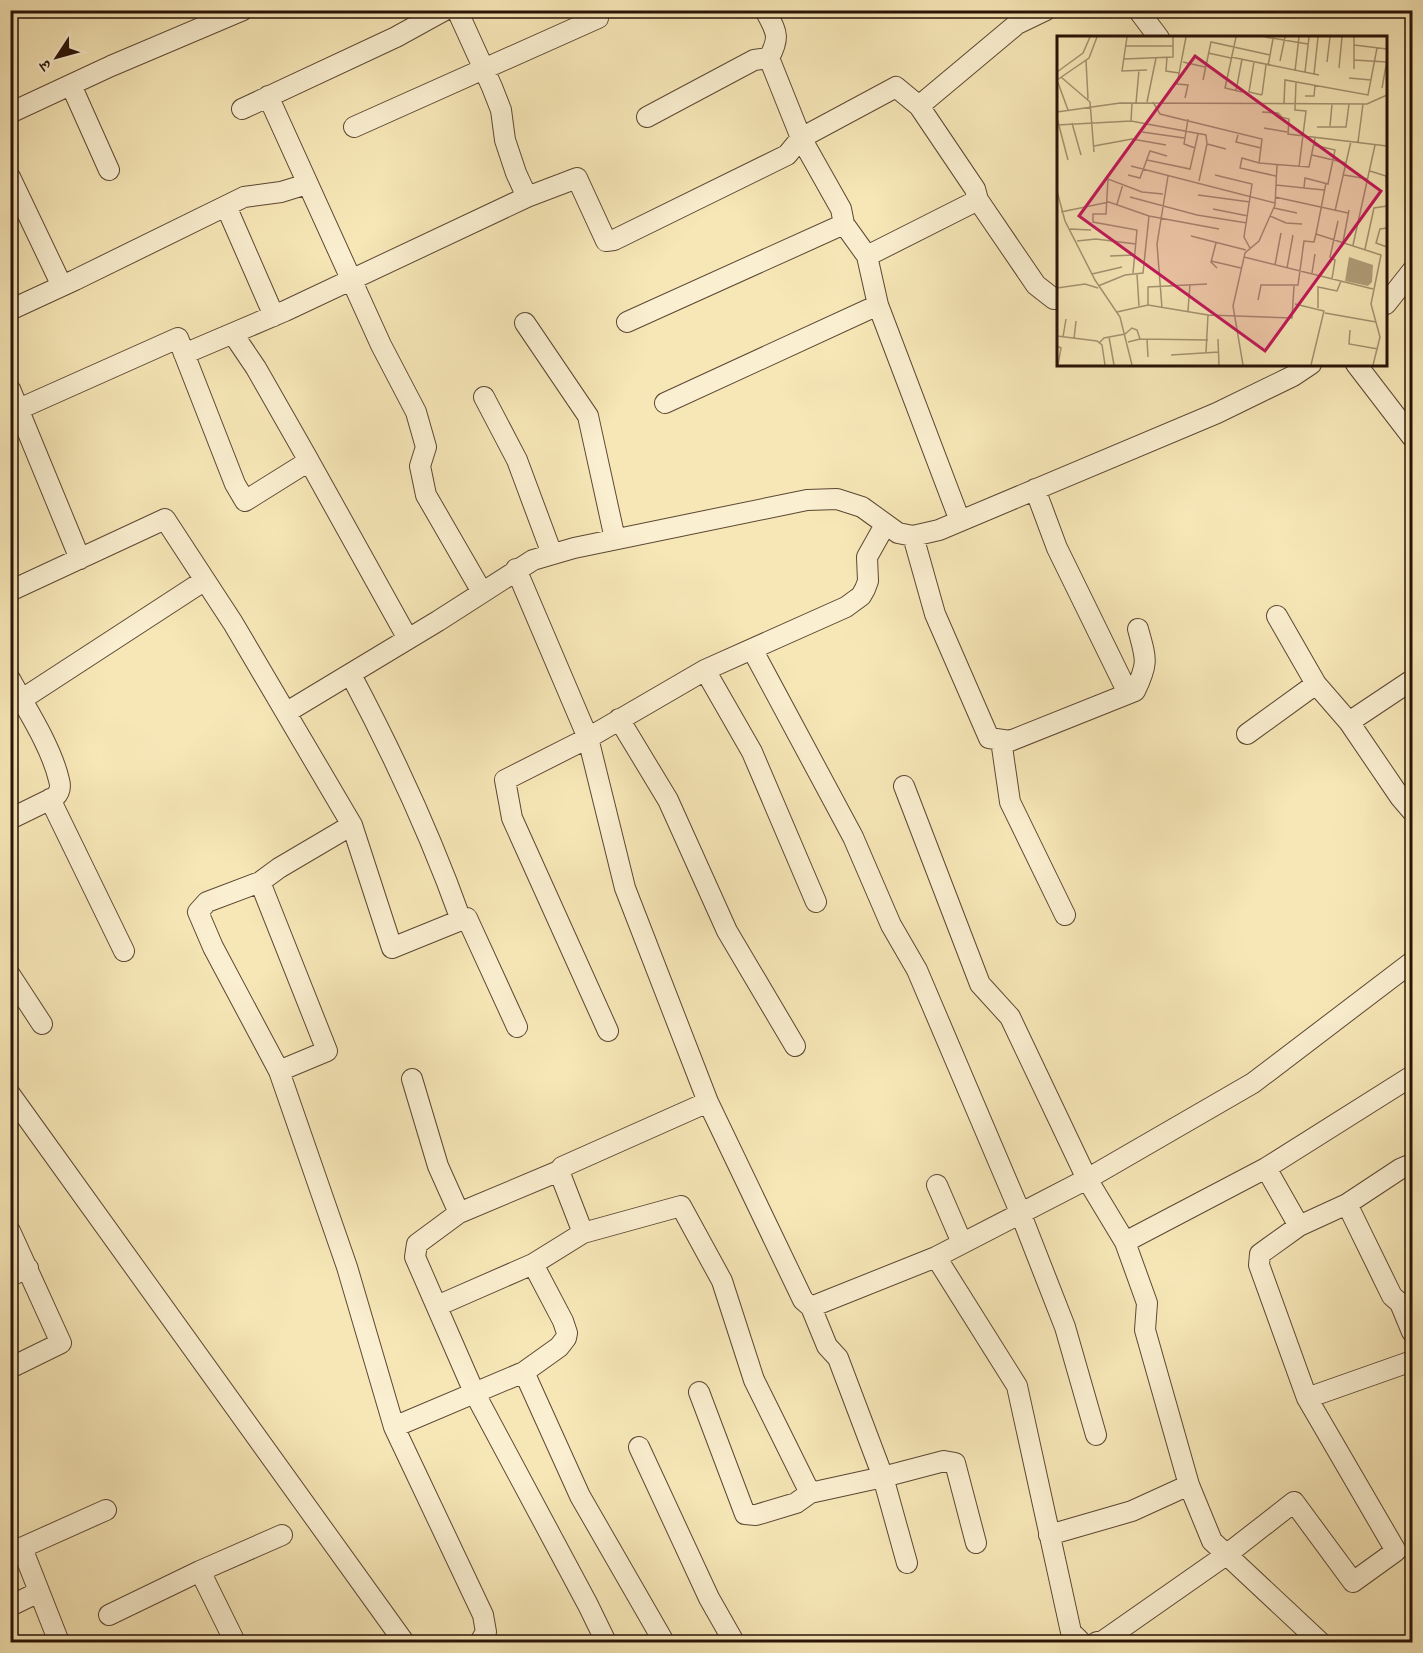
<svg xmlns="http://www.w3.org/2000/svg" width="1423" height="1653" viewBox="0 0 1423 1653" font-family="Cardo,'Noto Serif Devanagari',serif">
  <rect width="100%" height="100%" fill="#f7e7b7"/>
  <filter id="stains"><feTurbulence type="fractalNoise" baseFrequency=".00333" numOctaves="4"/><feColorMatrix values="0 0 0 0 .2 0 0 0 0 .09 0 0 0 0 .02 0 0 0 .5 -.17"/></filter>
  <radialGradient id="worn" r=".72"><stop offset=".6" stop-color="#630" stop-opacity="0"/><stop offset="1" stop-color="#630" stop-opacity=".3"/></radialGradient>
  <g fill="none" stroke-linecap="round" stroke-linejoin="round">
    <defs>
      <path id="street" d="M765,10c11,22 16,25 4,48
        M1138,10l21,28
        M769,58l32,80 40,71 3,15 23,32 11,49 82,216
        M71,85l38,85
        M268,96l113,249 35,67 10,35 -6,19 6,29 56,97
        M919,106l98,-82 29,-14
        M242,109l154,-72 49,-27
        M10,113l101,-47 132,-56
        M647,117l107,-57 15,-2
        M354,127l244,-109 -1,-8
        M10,177l52,109
        M527,197l50,-19 29,63 8,-1 173,-85 14,-17 95,-51 23,19 56,83 3,11 58,85 18,14 4,-1
        M226,206l48,110
        M867,256l111,-56
        M1386,304l26,-33
        M10,310l65,-30 169,-83 37,-5 26,-8
        M627,322l217,-98
        M525,323l63,93 27,123
        M233,334l23,34 53,93
        M184,354l101,-43 242,-114 -11,-24 -11,-33 -4,-30 -9,-23 -35,-77
        M1356,364l56,73
        M10,389l70,170
        M484,397l33,63 35,94
        M665,403l213,-98
        M10,413l168,-75 57,146 10,17 64,-40 99,178
        M1035,489l22,59 71,145
        M913,536l22,78 54,124 21,3 125,-50c14,-29 11,-32 3,-62
        M516,569l72,169 37,150 83,214 95,198 8,7 16,39 11,12 45,119 24,86
        M10,591l155,-72 68,104 119,202 40,123 69,-28c-30,-84 -68,-166 -110,-245
        M1277,616l39,68 33,38 51,75 12,14
        M752,649l101,188 38,88 26,45 103,242 45,115 31,108
        M705,670l47,82 64,150
        M10,679c17,31 41,67 49,101 2,7 1,12 -4,17l-45,22
        M10,707l195,-127
        M287,712l151,-91 95,-61 41,-12 233,-48 30,-1 25,8 36,26 15,3 26,-6 278,-117 76,-37 18,-12
        M619,719l49,81 59,131 68,115
        M1349,722l63,-42
        M1247,734l69,-50
        M1001,740l9,62 55,113
        M904,786l76,198 30,33 77,162 38,63 22,61 -2,27 44,155 23,56 108,101
        M50,799l74,152
        M352,825l-73,43 -19,14 -53,20 -9,10 15,35 66,124 68,196 47,160 89,188 3,17 -6,10
        M260,882l67,169 -48,20
        M461,920l6,-2 50,109
        M10,975l32,49
        M608,1031l-96,-213 -7,-38 83,-42 117,-68 141,-63 15,-11 4,-7 3,-8 -1,-24 18,-32
        M412,1079l26,87 21,47 100,-42 3,-4 146,-65
        M10,1094l394,548
        M1266,1168l33,58
        M559,1171l24,62
        M937,1185l25,58
        M1347,1204l45,92 8,7 12,29
        M459,1213l-42,31 -2,13 59,135 114,213 18,37
        M10,1231l51,112 -51,25
        M1125,1242l141,-74 146,-92
        M936,1257l81,129 54,246 10,10
        M10,1276l18,-8
        M437,1306l96,-42 50,-31 98,-27 41,75 32,99 56,113
        M811,1307l125,-50 151,-78 166,-96 159,-121
        M524,1372l56,124 84,146
        M699,1392l46,122 11,1 40,-12 14,-10 73,-16 61,-16 11,2 21,80
        M1307,1398l105,-37
        M394,1427l130,-55 35,-25 7,-9 1,-5 -4,-12 -30,-57
        M639,1447l70,151 25,44
        M1049,1535l83,-24 57,-26
        M22,1548l37,94
        M10,1553l96,-43
        M10,1606l29,-14
        M109,1615l91,-44
        M235,1642l-35,-71 82,-36
        M1097,1642l6,-1 123,-86 68,-53 59,80 43,-31 -89,-153 -48,-133 1,-11 39,-28 48,-22 53,-35 12,-5"/>
    </defs>
    <use href="#street" stroke="#5c4733" stroke-width="22"/>
    <use href="#street" stroke="#faefd0" stroke-width="20"/>
  </g>
  <g transform="translate(1057 36)">
    <rect width="330" height="330" fill="#f7e7b7"/>
    <path d="M292,221l24,8 -1,17 -4,4 -23,-5z" fill="#b19f7b"/>
    <path fill="none" stroke="#a59271" stroke-width="1.5" d="M70,1l-5,34 25,-1M179,1l-11,51 17,4M208,1l43,7M297,9l33,4M69,10h47M151,17l23,5M110,21l-1,14 13,2M174,21l88,18M67,23l49,-2v-20M29,24l2,39M297,24l33,2M223,25l5,-24M126,26l22,5M197,26l-5,30 13,3M270,26l3,-25M211,30l5,-27M282,32l3,-31M297,33v-32M238,35l4,-34M0,36l26,-19 7,-16M248,36l4,-35M257,38l4,-37M4,41l29,25 4,50M292,42l22,2M0,44l32,-22 8,-21M0,44l11,30M146,44l8,-38 59,13M239,46l-1,28 11,1 -7,56M325,52l5,-28M179,55l6,-32M205,59l4,-30M248,60h9l1,-11M128,62l3,-13 -11,-1 9,-47M90,66l9,-44M96,66l7,12 102,25 -3,24M79,67l3,-33M227,67l1,-23 83,15 9,-47M0,76l63,-9 247,1 20,-9M205,76l16,1 5,5M224,81l8,2 -1,15 99,12M0,82l11,42M131,83l-4,25 11,4M74,85l1,-18M15,87l9,32M0,89l74,-4 75,14 1,9M273,90l2,-22M260,91h29l3,-23M207,92l23,4M85,96l42,6M181,99l-2,7 25,6M301,106l5,-38M37,110l38,-7 34,6M255,119l34,8M90,124l43,9 8,-35M74,130l144,37M313,135l16,5 1,30M71,139l12,3 10,-27 17,5M158,139l37,9 -8,53 6,11M287,139l24,4M219,140l-36,-8 2,-10 17,5 50,4 6,-29M142,145l8,-37 19,5M269,147l-10,51 65,21 -10,49 9,33 -7,28M219,149l28,3 1,-10 23,6 7,-34 -21,-5M247,152l20,2M0,155l8,30 30,59 25,37 12,48M141,159l52,7M73,161l67,18 50,8M218,161l73,16M60,168l6,-20M217,172l23,5M156,173l35,7M278,175l16,-70M4,176l48,-10 40,14 70,13M213,180l16,7 16,1M330,192l-7,1 -4,14 11,4M13,193l21,1M134,200l55,14M20,205l19,-2 40,5M286,206l6,-32M159,207l-5,19 6,6M296,209l22,-100M308,213l9,-41 13,-2M53,220l25,-1M187,221l129,32M154,225l30,7M218,229l6,-32M230,232l6,-33M76,237l4,-43 -44,-8v-8h13l2,-35 34,13 21,2M255,237l3,-19M35,238l30,-7M80,238l2,32M275,243l3,-19 -5,-3 8,-36M41,250l27,-11 18,-2 6,-57M0,252l28,-4 13,4M201,264l3,-15h37l6,-44 10,1 2,-8M238,268l29,7 -13,54M91,269v-18l59,-3M105,272l-5,-64 11,-68M261,272v-21l19,4 4,-10M131,275l2,-27M60,276l31,-7 60,10 84,3 2,-32M268,277l51,9M293,294l-1,14 29,5M0,300l40,5 5,4 3,20M6,301l3,-18M52,301l5,28M17,303l2,-18M90,303l1,18M161,303l1,26M71,306l12,-3 68,1M42,307l5,-5 21,-4 7,-6 5,2 3,9M0,310l4,2 -3,17M149,316l2,-37M114,319l48,-3M186,329l-10,-59 12,-53 14,-12 16,-36 2,-40"/>
    <path fill="#c2185b" fill-opacity="0.15" stroke="#c2185b" stroke-width="3" d="M138,20l186,135 -116,160 -186,-135z"/>
    <rect width="330" height="330" fill="none" stroke="#291207" stroke-width="3"/>
  </g>
  <rect width="1423" height="1653" fill="none" stroke="#f7e7b7" stroke-width="36"/>
  <rect x="12" y="12" width="1399" height="1629" fill="none" stroke="#291207" stroke-width="3"/>
  <rect x="18" y="18" width="1387" height="1617" fill="none" stroke="#291207" stroke-width="1.5"/>
  <g transform="translate(57 57) rotate(234)" stroke="#faefd0" stroke-width="4.5" paint-order="stroke">
  <path d="M0-4.5L10 22L0 15L-10 22Z" fill="#291207"/>
  <text y="-9" font-size="16" font-weight="bold" text-anchor="middle" fill="#291207">उ</text>
  </g>
  <rect width="100%" height="100%" filter="url(#stains)"/>
  <rect width="100%" height="100%" fill="url(#worn)"/>
</svg>
